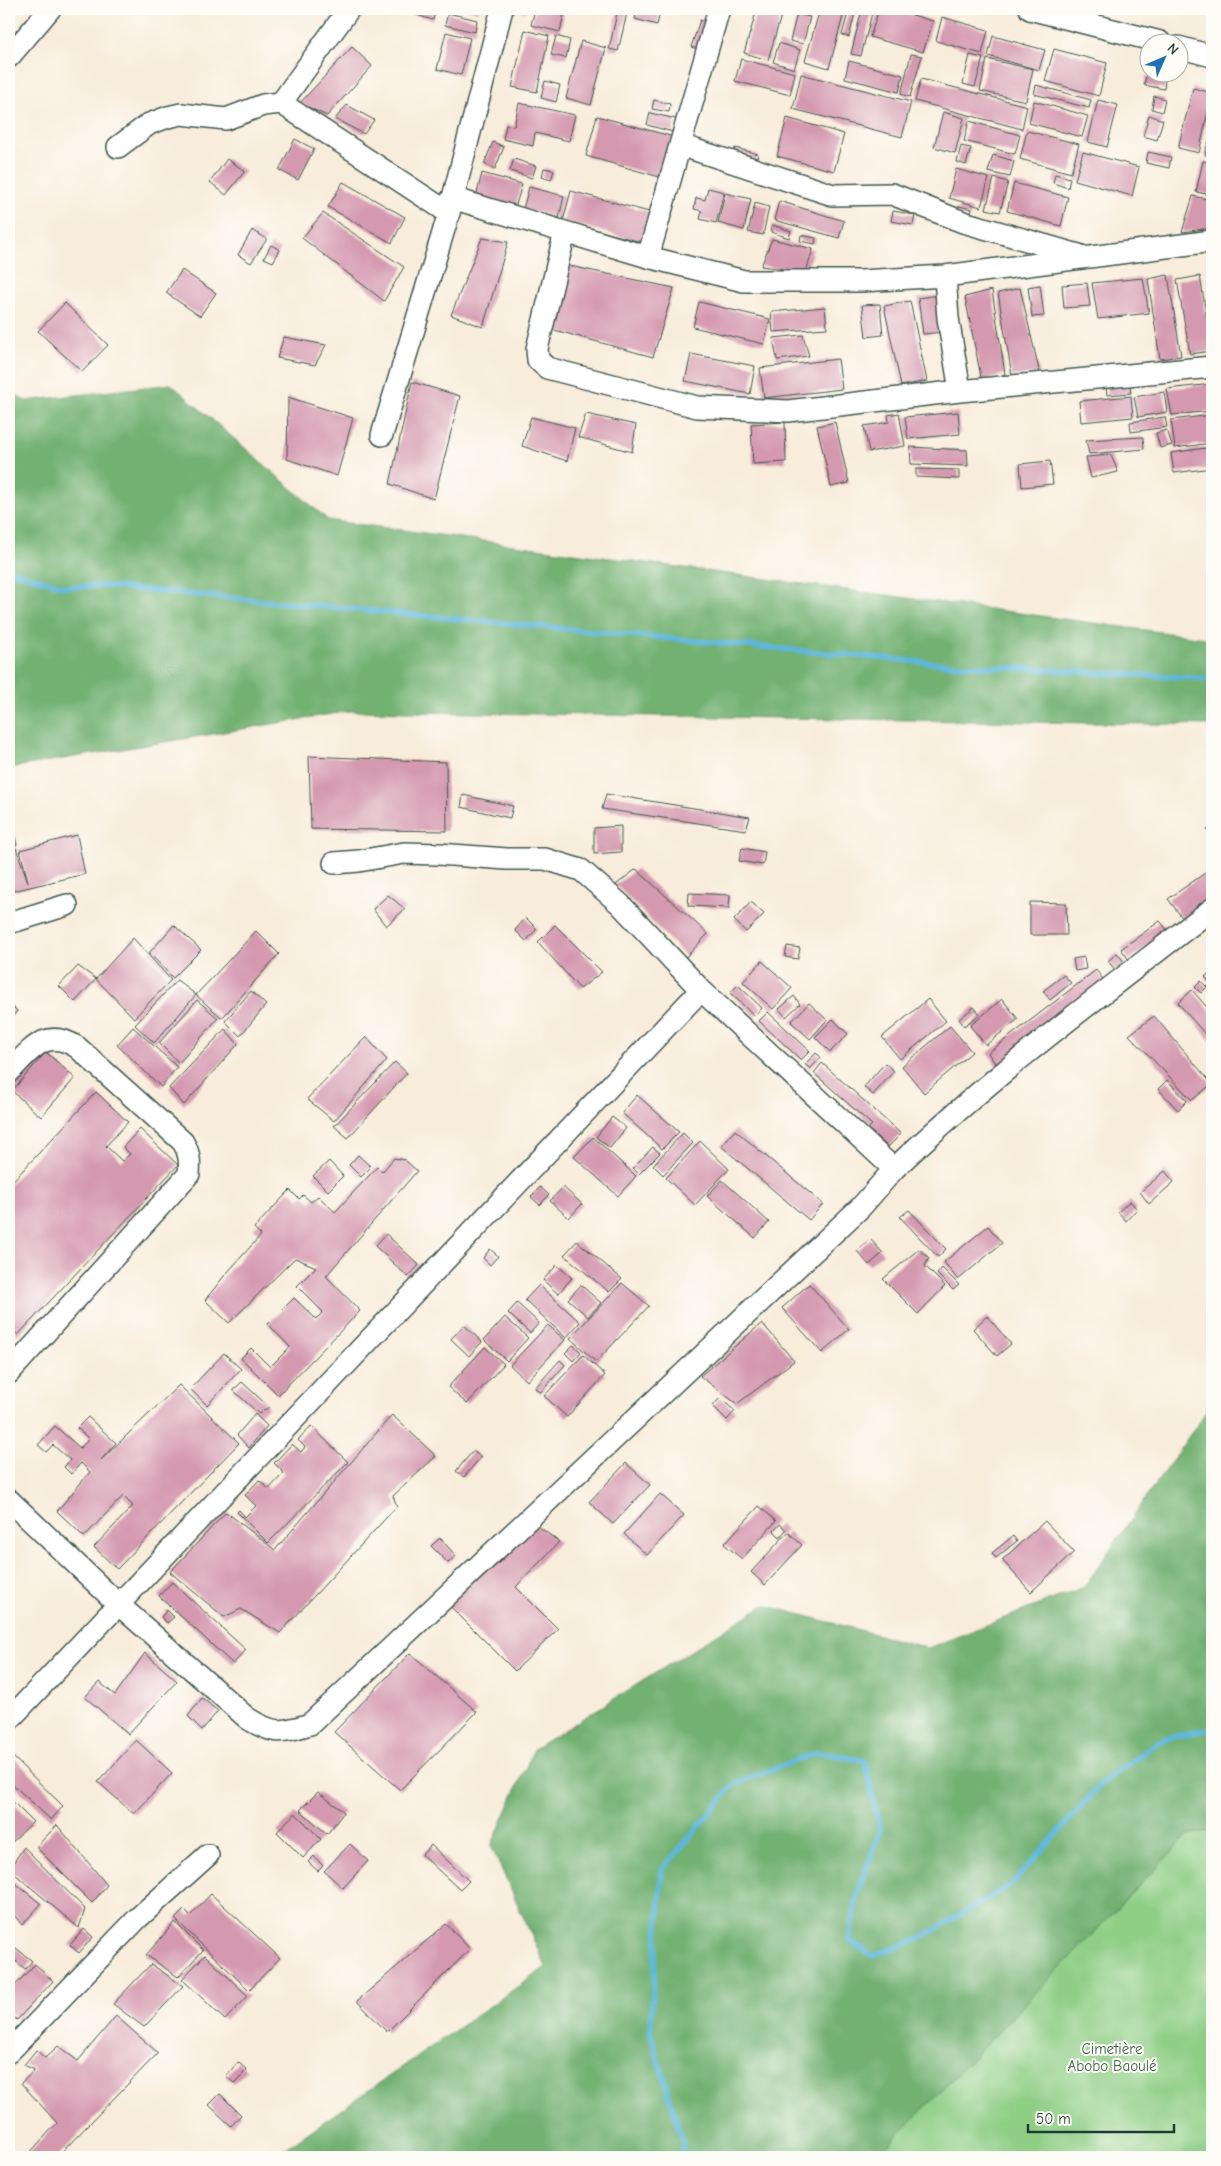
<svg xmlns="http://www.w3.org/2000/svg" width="1221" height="2166" viewBox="0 0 1221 2166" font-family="'Comic Neue',sans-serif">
  <rect width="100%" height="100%" fill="#fdfcf7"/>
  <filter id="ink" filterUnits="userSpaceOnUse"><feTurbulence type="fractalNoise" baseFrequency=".02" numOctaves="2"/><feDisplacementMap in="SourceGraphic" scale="10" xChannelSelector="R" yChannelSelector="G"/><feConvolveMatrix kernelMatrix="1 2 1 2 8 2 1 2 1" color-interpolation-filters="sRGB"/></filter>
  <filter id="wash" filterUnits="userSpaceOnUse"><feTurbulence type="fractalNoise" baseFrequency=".0096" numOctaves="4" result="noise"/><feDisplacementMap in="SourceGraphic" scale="20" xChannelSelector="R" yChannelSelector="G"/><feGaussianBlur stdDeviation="1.12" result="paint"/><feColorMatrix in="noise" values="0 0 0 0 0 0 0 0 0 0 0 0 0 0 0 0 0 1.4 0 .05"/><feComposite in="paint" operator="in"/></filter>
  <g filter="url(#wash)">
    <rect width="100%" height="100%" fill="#f8ecda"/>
    <path fill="#8ece85" stroke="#56865c" d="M1212,1830v327h-335l311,-322z"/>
    <path fill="#72b172" stroke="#487753" d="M171,384l157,136 884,119v86l-862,-14 -341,57v-379l16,12z
      M1212,1403v427l-24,5 -311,322h-604l273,-190 -55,-121 43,-97 230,-144 164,43 156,-61z"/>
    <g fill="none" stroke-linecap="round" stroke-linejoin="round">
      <path stroke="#5db7da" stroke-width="5.5" d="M9,570l56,17 38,-1 841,78 268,15
        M683,2157v-15l-33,-110 12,-162 72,-86 84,-32 47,9 15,70 -22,61 -9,48 23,16 47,-17 92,-54 91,-102 59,-43 51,-12"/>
    </g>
    <g id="blocks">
      <path fill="#d498af" d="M418,9l17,4 -2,7 -17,-5z
        M467,9h12l-1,3z
        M513,9h13l-1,3z
        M535,9h30l-5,23 -29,-7z
        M618,9h10l-10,42 -9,-2z
        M637,9h24l-4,16 -22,-6z
        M694,9h14l-1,4z
        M757,9h26l-15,51 -24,-7z
        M820,9h25l-16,59 -24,-7z
        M849,9h7l-7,28 -7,-2z
        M862,9h11l-12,47 -10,-2z
        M879,9h13l41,12 -10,31 -53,-15z
        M448,13l29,7 -2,12 -30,-7z
        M797,14l13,3 -7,27 -13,-3z
        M942,17l46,13 -6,24 -46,-13z
        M700,20l11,4 -10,26 -10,-3z
        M525,30l24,6 -12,56 -25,-5z
        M446,32l24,6 -9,37 -24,-6z
        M556,36l14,4 -4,18 -15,-3z
        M993,36l52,14 -6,20 -51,-14z
        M581,41l25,7 -15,57 -25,-7z
        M779,43l21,7 -6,19 -21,-7z
        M352,47l20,19 -45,50 -27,-13z
        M1054,49l53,14 -8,33 -54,-15z
        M911,54l11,2 -12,41 -9,-3z
        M970,55l13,3 -8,29 -12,-3z
        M741,59l54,14 -5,22 -55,-14z
        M987,59l46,10 -7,32 -46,-10z
        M849,61l54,14 -4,17 -54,-14z
        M801,74l110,28 -9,35 -109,-28z
        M1146,76l19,4 -1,9 -20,-4z
        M921,79l106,27 -5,23 -107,-28z
        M545,81l15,4 -4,17 -15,-4z
        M1036,85l55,15 -2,8 -55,-14z
        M1193,88l19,5 -13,60 -21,-5z
        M1154,96l11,3 -3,13 -10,-3z
        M654,100l16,4 -1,8 -17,-3z
        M1098,100l20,5 -11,42 -19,-5z
        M1034,101l54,15 -6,21 -53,-14z
        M519,103l56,12 -6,26 -34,-8 -2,13 -30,-7 3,-14 8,1z
        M347,105l27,15 -10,14 -29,-15z
        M943,112l21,6 -9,35 -21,-6z
        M650,113l26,6 -3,13 -26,-7z
        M1149,115l14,5 -6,20 -14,-4z
        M597,116l77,21 -11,41 -77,-22z
        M787,118l57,16 -10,37 -57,-15z
        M969,121l51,14 -5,19 -51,-13z
        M1027,131l52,13 -8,29 -51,-14z
        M1210,137h2v20l-7,-2z
        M295,139l19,10 -16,31 -19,-10z
        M493,142l11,5 -9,22 -11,-5z
        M961,146l10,2 -5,17 -9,-3z
        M735,148l23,6 -3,14 -23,-6z
        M1083,152l56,15 -7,29 -57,-16z
        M1148,152l23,5 -2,11 -23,-5z
        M993,155l21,6 -4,16 -22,-5z
        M227,159l18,12 -19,24 -16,-13z
        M514,159l22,7 -4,12 -22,-7z
        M1203,161l9,2v32l-16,-3z
        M544,168l10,2 -3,10 -9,-3z
        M956,169l33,9 -8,29 -32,-9z
        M482,173l40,11 -7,24 -39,-11z
        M1055,174l15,4 -2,10 -15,-5z
        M994,178l14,4 -8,30 -14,-3z
        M343,182l62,35 -13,26 -64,-36z
        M1014,183l54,14 -7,29 -54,-15z
        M529,187l35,9 -5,22 -36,-9z
        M708,188l16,4 -8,31 -16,-4 2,-8 -8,-2 2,-11 9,2z
        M571,191l78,21 -8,30 -78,-21z
        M725,193l26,6 -7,31 -26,-7z
        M1193,196l19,4v28l-30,4z
        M779,201l65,20 -5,17 -65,-18z
        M755,203l14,4 -6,28 -15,-3z
        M959,206l13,3 -2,8 -13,-3z
        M893,211l22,4 -2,10 -22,-4z
        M323,213l81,54 -20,34 -82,-63z
        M772,225l19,6 -2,7 -18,-6z
        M252,230l15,9 -16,24 -13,-8z
        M801,235l15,3 -1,6 -15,-3z
        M482,238l26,4 -25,85 -32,-12z
        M772,239l41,10 -7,23 -45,-6z
        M271,245l9,5 -7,12 -9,-4z
        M565,265l109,23 -21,69 -106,-29z
        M182,270l34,23 -16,23 -34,-23z
        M1212,274v21h-1l-3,-20z
        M1168,275l13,81 -21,3 -12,-80z
        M1200,276l12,75 -22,3 -13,-74z
        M1143,278l6,35 -51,6 -6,-36z
        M1087,283l3,23 -26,2 -2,-23z
        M1040,285l4,31 -12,1 -4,-30z
        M1020,288l20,86 -28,2 -14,-83z
        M992,290l13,84 -23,8 -17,-85z
        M939,295l5,37 -21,2 -5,-36z
        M910,301l17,80 -26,5 -17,-80z
        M1212,301v18h-1l-3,-17z
        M699,302l71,17 -6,25 -71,-17z
        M65,303l43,42 -26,27 -44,-41z
        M880,304l3,31 -17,2 -4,-32z
        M825,307l2,21 -54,4 -2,-20z
        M803,335l6,21 -32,4 -4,-22z
        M284,337l42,8 -11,20 -38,-7z
        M691,354l64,12 -5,28 -65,-13z
        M838,359l4,30 -78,9 -4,-30z
        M412,382l48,14 -26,103 -44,-15z
        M1212,384v27l-40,4 -5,-26z
        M1130,385l1,8 -24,2 -1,-8z
        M1164,392l3,20 -29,5 -4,-20z
        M1131,396l2,21 -52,5 -2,-21z
        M288,397l65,21 -16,58 -50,-17z
        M958,412l2,22 -52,5 -3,-22z
        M899,413l6,33 -36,6 -5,-26 25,-4 -1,-7z
        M586,414l50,11 -4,27 -54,-15z
        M1212,415v28l-37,5 -4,-28z
        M531,417l44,11 -8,33 -45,-15z
        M1165,417l2,10 -36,5 -1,-10z
        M785,422l1,40 -33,2 -2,-40z
        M835,422l14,61 -18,4 -14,-61z
        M1167,430l5,15 -12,3 -4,-15z
        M1143,437l1,12 -55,5 -3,-14z
        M910,447l57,3 1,16 -57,-2z
        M1212,447v21l-38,5 -3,-20z
        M1111,455l7,17 -27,6 -5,-21z
        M1050,461l3,23 -31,3 -2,-23z
        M916,469l43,1v9l-43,-2z
        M309,756l137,6 1,69 -136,-2z
        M606,794l144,23 -4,13 -144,-21z
        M463,795l50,11 -3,12 -49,-11z
        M621,826v26l-27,2v-26z
        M1212,826v10l-5,-6z
        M13,829l4,16 -8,2v-17z
        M77,835l8,39 -76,18v-41l7,-3 12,34 -8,-32z
        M742,848l23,4 -2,13 -24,-4z
        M1212,868v33l-28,19 -16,-21z
        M636,869l72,65 -22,23 -70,-72z
        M689,893l41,2 -1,13 -41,-2z
        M388,895l17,14 -19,17 -13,-17z
        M751,902l13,12 -18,18 -12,-12z
        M1030,902l36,1 1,32h-37z
        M526,918l11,11 -11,12 -11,-11z
        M1160,921l8,10 -39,29 -8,-11z
        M174,925l27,25 -28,28 -24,-25z
        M555,925l47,47 -22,17 -42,-47z
        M256,931l23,23 -57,64 -26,-23 -42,48 -19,-18 42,-45 19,15z
        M133,938l38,42 -37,38 -38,-39 -21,23 -16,-16 19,-20 18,13z
        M787,946l13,2 -2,11 -13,-2z
        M1117,953l8,10 -9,8 -8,-10z
        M1084,957l2,12 -11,2 -2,-12z
        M762,961l30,27 -19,21 -30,-27z
        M1096,970l9,12 -108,84 -9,-13z
        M1212,970v15l-7,-8z
        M1064,975l7,8 -21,17 -7,-9z
        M1201,981l6,6 -6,6 -6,-6z
        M738,985l24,23 -7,8 -25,-23z
        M1192,990l20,23v29l-34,-39z
        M251,991l15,14 -26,31 -15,-15z
        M794,996l6,8 -14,13 -7,-8z
        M928,999l18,22 -46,38 -18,-22z
        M1002,999l16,20 -32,26 -16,-19z
        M197,1000l21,18 -39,45 -20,-20z
        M9,1003l8,8 -8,9z
        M809,1003l18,17 -17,19 -19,-17z
        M974,1007l6,7 -16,12 -5,-7z
        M768,1012l42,39 -9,9 -42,-39z
        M1154,1016l58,68 -20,16 -63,-65z
        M833,1019l15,15 -18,18 -15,-15z
        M950,1026l22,26 -48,41 -22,-27z
        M133,1027l44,40 -16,20 -44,-42z
        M225,1029l13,15 -54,61 -15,-17z
        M366,1037l21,23 -53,61 -27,-22z
        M46,1052l29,26 -34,39 -29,-26z
        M816,1053l5,4 -11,12 -5,-5z
        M395,1062l12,11 -59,65 -14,-12z
        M822,1063l79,71 -13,13 -20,-18 4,-4 -58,-52z
        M885,1063l9,8 -21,24 -9,-8z
        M1167,1080l20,21 -9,9 -20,-21z
        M96,1092l32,30 -22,24 16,15 8,-7 -7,-7 17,-18 38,36 -160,170 -9,-9v-141z
        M637,1095l42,37 -17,17 -40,-36z
        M612,1117l14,11 -16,20 -14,-11z
        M735,1130l88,74 -14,16 -88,-74z
        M683,1133l10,10 -30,32 -10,-10z
        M593,1137l43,39 -18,20 -44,-39z
        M700,1141l29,28 -34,36 -29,-27z
        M653,1147l7,6 -21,21 -6,-6z
        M358,1155l13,12 -10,10 -12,-12z
        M394,1158l11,2 12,11 -91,105 34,35 -82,84 -37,-37 10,-10 19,19 20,-20 -22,-23 26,-26 22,21 7,-7 -26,-26 19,-19 -21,-9 -66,65 -24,-23 20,-25 36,-40 -7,-7 36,-38 9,9 4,-4 8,7 7,-6 17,16 42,-45 5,5z
        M329,1161l14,15 -15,15 -15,-15z
        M1165,1171l9,11 -25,22 -9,-12z
        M722,1180l47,42 -14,16 -48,-42z
        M540,1187l9,8 -9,10 -9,-8z
        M563,1187l19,17 -13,14 -19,-17z
        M1130,1201l7,8 -11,12 -8,-9z
        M909,1210l37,39 -8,8 -38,-40z
        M988,1226l14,17 -44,37 -14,-18z
        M386,1234l33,31 -11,12 -33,-31z
        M870,1239l13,14 -14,12 -12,-14z
        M577,1241l45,38 -13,13 -45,-37z
        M490,1249l8,7 -8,9 -7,-7z
        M919,1249l10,9 -4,8 20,20 -27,28 -35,-35z
        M557,1265l15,13 -14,16 -15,-14z
        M942,1268l17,17 -6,5 -16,-16z
        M622,1283l27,23 -53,56 -26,-24z
        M809,1284l40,45 -27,24 -40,-45z
        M539,1285l41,37 -14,16 -41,-38z
        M581,1285l20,18 -13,14 -20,-18z
        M517,1303l22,20 -9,10 -22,-20z
        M987,1316l24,28 -14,12 -24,-27z
        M505,1317l23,21 -21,23 -23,-21z
        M762,1323l32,38 -57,43 -37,-28z
        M464,1325l18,17 -13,14 -18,-17z
        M548,1325l17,15 -38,41 -17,-16z
        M573,1345l8,7 -8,9 -8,-8z
        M485,1347l19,17 -37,40 -19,-17z
        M224,1353l17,16 -34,36 -17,-16z
        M583,1355l22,20 -38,42 -23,-21z
        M560,1360l5,5 -25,28 -5,-5z
        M242,1382l27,25 -10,7 -26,-24z
        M179,1385l60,58 -122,126 -23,-22 39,-41 -10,-10 -39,41 -27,-26 33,-39 -9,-9 -10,11 -7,-7 6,-7 -17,-15 -7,7 -8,-7 17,-19 25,22 9,-9 -12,-11 11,-11 28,26 -15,17z
        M720,1398l15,13 -8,9 -14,-14z
        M255,1414l12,12 -18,22 -12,-13z
        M392,1415l44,41 -43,40 4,10 -117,127 -39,-24 -17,8 -54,-45 56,-60 49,38z
        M311,1426l37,36 -80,81 -31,-31 2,-2 6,7 11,-11 -11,-11 14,-15 10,9 15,-16 -10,-10 18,-19 9,8 4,-5 -7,-7z
        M473,1451l8,6 -17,20 -8,-6z
        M626,1463l24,22 -37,39 -24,-22z
        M660,1494l24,21 -37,40 -23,-21z
        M759,1506l17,15 -34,38 -18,-15z
        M1045,1521l29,31 -43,40 -29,-32z
        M533,1522l26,20 -43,45 42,42 -43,42 -66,-66z
        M780,1524l6,6 -6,7 -6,-6z
        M788,1532l14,13 -37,40 -14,-13z
        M1013,1536l4,5 -21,17 -4,-5z
        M440,1538l16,18 -8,7 -17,-17z
        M172,1582l74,68 -13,14 -74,-68z
        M167,1610l7,7 -7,6 -6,-6z
        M145,1653l32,28 -49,53 -43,-37 14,-15 16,13z
        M410,1653l67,59 -77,78 -66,-58z
        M202,1698l16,13 -16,19 -14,-14z
        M136,1740l36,33 -38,41 -36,-32z
        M9,1753l54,53 -12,14 -42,-39z
        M318,1792l26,20 -17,22 -27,-24z
        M9,1798l24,24 -24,23z
        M295,1813l26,26 -18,19 -26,-26z
        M57,1825l50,60 -15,18 -56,-56z
        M350,1844l18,17 -25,27 -19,-17z
        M431,1845l38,36 -9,9 -38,-35z
        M24,1847l61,62 -6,19 -70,-59z
        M314,1856l9,10 -5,5 -10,-9z
        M9,1878l32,26 -19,21 -13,-16z
        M211,1894l69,64 -31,32 -74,-71 9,-9 6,6z
        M175,1922l28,28 -25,27 -32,-22z
        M446,1924l24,25 -83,83 -30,-31z
        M84,1929l9,8 -14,16 -9,-8z
        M10,1943l22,18 -7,8 -16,-14z
        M205,1955l43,41 -23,24 -43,-41z
        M35,1964l18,17 -36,39 -8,-7v-21z
        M151,1964l32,22 -39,41 -31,-23z
        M116,2016l42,37 -101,104h-31l31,-34 -36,-40 14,-13 -11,-5 12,-15 9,8 13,-12 20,15z
        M238,2062l9,8 -13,13 -8,-7z
        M220,2094l21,21 -10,11 -22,-21z"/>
    </g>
  </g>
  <g filter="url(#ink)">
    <use href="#blocks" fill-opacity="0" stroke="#40574d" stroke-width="1"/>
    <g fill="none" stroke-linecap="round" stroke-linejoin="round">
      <defs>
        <path id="minor" d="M1030,9l130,33
          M1178,47l34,9
          M9,57l41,-48
          M281,103l68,-94
          M680,145l153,50 59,-1 71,28 116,33
          M118,147l31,-23 19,-7 13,-3 45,5 37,-14 18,-2 168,110
          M452,198l196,59 96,24h117l84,-5 267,-35
          M565,232l-28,117 1,11 9,8 150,39 91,4 172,-20 252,-24
          M648,257l71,-248
          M945,276l3,42 12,73
          M382,435l67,-222 53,-204
          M9,923l58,-18
          M9,1072c22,-22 36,-45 68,-25l106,95c7,12 7,19 6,32l-180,199
          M894,1169c99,-95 210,-176 318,-260
          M9,1500l109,104 129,114c27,17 33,15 63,6l551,-517 33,-38 -193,-179 -81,-86 -39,-34 -36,-11h-38l-69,-5 -34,-1 -45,8 -25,2
          M9,1720l692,-730
          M9,2052l129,-134 70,-63"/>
      </defs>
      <use href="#minor" stroke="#40574d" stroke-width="24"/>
      <use href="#minor" stroke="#fff" stroke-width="21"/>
    </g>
  </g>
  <g text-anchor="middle" stroke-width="4" stroke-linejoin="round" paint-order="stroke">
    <g font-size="15" fill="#3b6148" stroke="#fdfcf7">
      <text x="1112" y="2054">Cimetière<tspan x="1112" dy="17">Abobo Baoulé</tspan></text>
    </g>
  </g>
  <rect width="1221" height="2166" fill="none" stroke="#fdfcf7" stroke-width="30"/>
  <g transform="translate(1164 58) rotate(45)"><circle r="24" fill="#fdfcf7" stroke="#a4b0a9"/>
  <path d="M0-4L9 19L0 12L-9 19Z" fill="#1f6fb2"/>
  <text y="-8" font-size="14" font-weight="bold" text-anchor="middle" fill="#1f3d34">N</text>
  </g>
  <path d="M1028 2124v8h146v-8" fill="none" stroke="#1f3d34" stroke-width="2.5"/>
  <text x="1036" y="2124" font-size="15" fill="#1f3d34" stroke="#fdfcf7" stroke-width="4" paint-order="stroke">50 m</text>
</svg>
